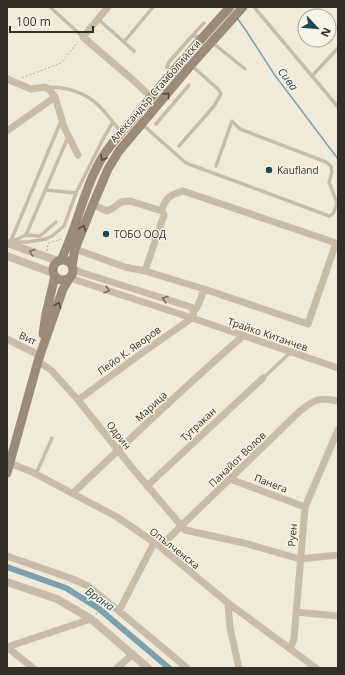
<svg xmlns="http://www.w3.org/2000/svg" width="345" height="675" viewBox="0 0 345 675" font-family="'Open Sans',sans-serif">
  <rect width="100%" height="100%" fill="#f0eadb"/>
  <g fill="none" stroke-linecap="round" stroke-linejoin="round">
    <path stroke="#7da0ab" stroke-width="1.5" d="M237,18l8,11 29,45 64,85"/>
    <path stroke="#7da0ab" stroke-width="6" d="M7,567l59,21 32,20 71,60"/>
    <path stroke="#b3a793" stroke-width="1" stroke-dasharray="2 2" stroke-linecap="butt" d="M22,78l39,-15 17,-21
      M48,243l14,-4
      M47,251l1,-7
      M96,614l6,-8"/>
    <path stroke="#c7bca8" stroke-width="3.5" d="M50,7l33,30
      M254,7l84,100
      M98,19l36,32
      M192,36l12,-13
      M124,42l29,-35
      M213,43l32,26
      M170,74l-3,-7 2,-5 22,-25 3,-1 8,1
      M312,76l26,-28
      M48,88c7,-2 13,0 19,1 28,6 37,22 54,43
      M156,124l33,-39
      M143,125l43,38 143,53 4,-2 4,-11 -8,-21 3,-10 -1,-6 -5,-4 -86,-33 -8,-8 -16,45
      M179,146l35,-40 7,-12 -2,-4 -28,-25
      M46,190l30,3
      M26,235l42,-98
      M13,241l13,-6 14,1 16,-14
      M11,242h17l18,-3 6,-3 12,-10 12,-33 27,-54 10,-17
      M10,243l51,-122
      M263,378l28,-26
      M36,474l16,-36"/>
    <path stroke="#c7bca8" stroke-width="7" d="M108,7l-25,30 50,43 18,17
      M7,79l24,10 14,-2 4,2 6,8 9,30 14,28
      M7,131l48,-34
      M75,249l50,18 20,4 59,18 104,35 28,-81 -153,-52c-12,3 -19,8 -21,20l-32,-10 -9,1 -8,6 -6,3 -9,-4
      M73,268l7,4 111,35 3,4 -2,7
      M145,271l19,-56 -2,-4
      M70,278l122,40 146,50
      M194,311c6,-5 7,-15 10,-22
      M7,339l32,16
      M38,361l14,10 26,29 55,69 52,61 59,13 56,16 38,-4
      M78,400l64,-47 50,-35
      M7,462l25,10 85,45 41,28 70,58 88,65
      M230,479l75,28
      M147,486l116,-108
      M73,493c56,-53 112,-107 170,-157
      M7,556l63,22 18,8 31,25 35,-68h10l17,-17 119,-115c15,-12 19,-14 38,-10
      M228,603l2,25 9,40
      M119,611l68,57
      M296,612l42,4
      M7,647l84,-28
      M7,647l26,21
      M290,649l4,-10 11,-132 33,-77
      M117,668l16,-14"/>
    <path stroke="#c7bca8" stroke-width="8" d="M7,243l51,18
      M7,256l46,17
      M7,582l50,17 34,20 57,49"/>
    <path stroke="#9a8c7a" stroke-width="9" d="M53 270a10 10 0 1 1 20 0a10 10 0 1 1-20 0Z
      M61,260c17,-34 23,-75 44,-107 11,-16 25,-30 37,-45 28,-34 58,-68 88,-101
      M72,266l3,-17 16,-40 17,-40 11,-18 72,-86 52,-58
      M43,334l3,-20 9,-38
      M7,473l31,-112 25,-72 6,-10"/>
  </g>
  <defs><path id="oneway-chevron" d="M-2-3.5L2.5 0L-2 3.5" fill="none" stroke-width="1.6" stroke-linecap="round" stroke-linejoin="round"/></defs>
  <g stroke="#534a41">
    <use href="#oneway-chevron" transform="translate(167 95) rotate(-49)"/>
    <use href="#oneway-chevron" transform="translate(103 158) rotate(121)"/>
    <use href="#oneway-chevron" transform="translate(83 228) rotate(-69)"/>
    <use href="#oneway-chevron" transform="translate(58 305) rotate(-70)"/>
  </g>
  <g stroke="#766e62">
    <use href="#oneway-chevron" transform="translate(32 252) rotate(-160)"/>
    <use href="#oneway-chevron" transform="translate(107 290) rotate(18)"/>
    <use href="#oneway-chevron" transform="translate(165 299) rotate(-162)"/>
  </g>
  <g fill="#214653" stroke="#f8f4e7" stroke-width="1.5">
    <circle cx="269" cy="170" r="4"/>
    <circle cx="106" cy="234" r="4"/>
  </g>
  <g text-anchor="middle" stroke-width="3" stroke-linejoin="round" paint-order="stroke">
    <g font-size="10" fill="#342e28" stroke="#f8f4e7">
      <text transform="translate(155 91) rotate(-49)" y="4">Александър Стамболийски</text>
      <text transform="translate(268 334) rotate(19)" y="4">Трайко Китанчев</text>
      <text transform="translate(28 338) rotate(26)" y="4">Вит</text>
      <text transform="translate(129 350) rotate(-36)" y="4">Пейо К. Яворов</text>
      <text transform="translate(151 406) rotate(-43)" y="4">Марица</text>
      <text transform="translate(198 424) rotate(-43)" y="4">Тутракан</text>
      <text transform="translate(119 435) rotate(52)" y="4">Одрин</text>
      <text transform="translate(237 459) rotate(-44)" y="4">Панайот Волов</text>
      <text transform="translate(271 483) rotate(21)" y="4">Панега</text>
      <text transform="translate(292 535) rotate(-85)" y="4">Руен</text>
      <text transform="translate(175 548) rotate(38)" y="4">Опълченска</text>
    </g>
    <g font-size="10" fill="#342e28" stroke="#f8f4e7" text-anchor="start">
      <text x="277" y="174">Kaufland</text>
      <text x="114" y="238">ТОБО ООД</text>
    </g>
    <g font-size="11" font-style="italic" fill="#214653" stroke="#f8f4e7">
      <text transform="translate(288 79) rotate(53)" y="4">Сива</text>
      <text transform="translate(100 599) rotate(35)" y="4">Врана</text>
    </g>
  </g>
  <rect width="345" height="675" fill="none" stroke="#342e28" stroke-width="16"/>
  <g transform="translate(317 28) rotate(116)"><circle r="19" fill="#f8f4e7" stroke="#aaa59b"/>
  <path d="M0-3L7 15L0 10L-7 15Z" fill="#214653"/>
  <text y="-6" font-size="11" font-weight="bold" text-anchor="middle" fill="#342e28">N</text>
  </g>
  <path d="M10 26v6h83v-6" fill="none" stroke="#342e28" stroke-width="2"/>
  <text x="16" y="26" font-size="12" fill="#342e28" stroke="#f8f4e7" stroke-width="3" paint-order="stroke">100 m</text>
</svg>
